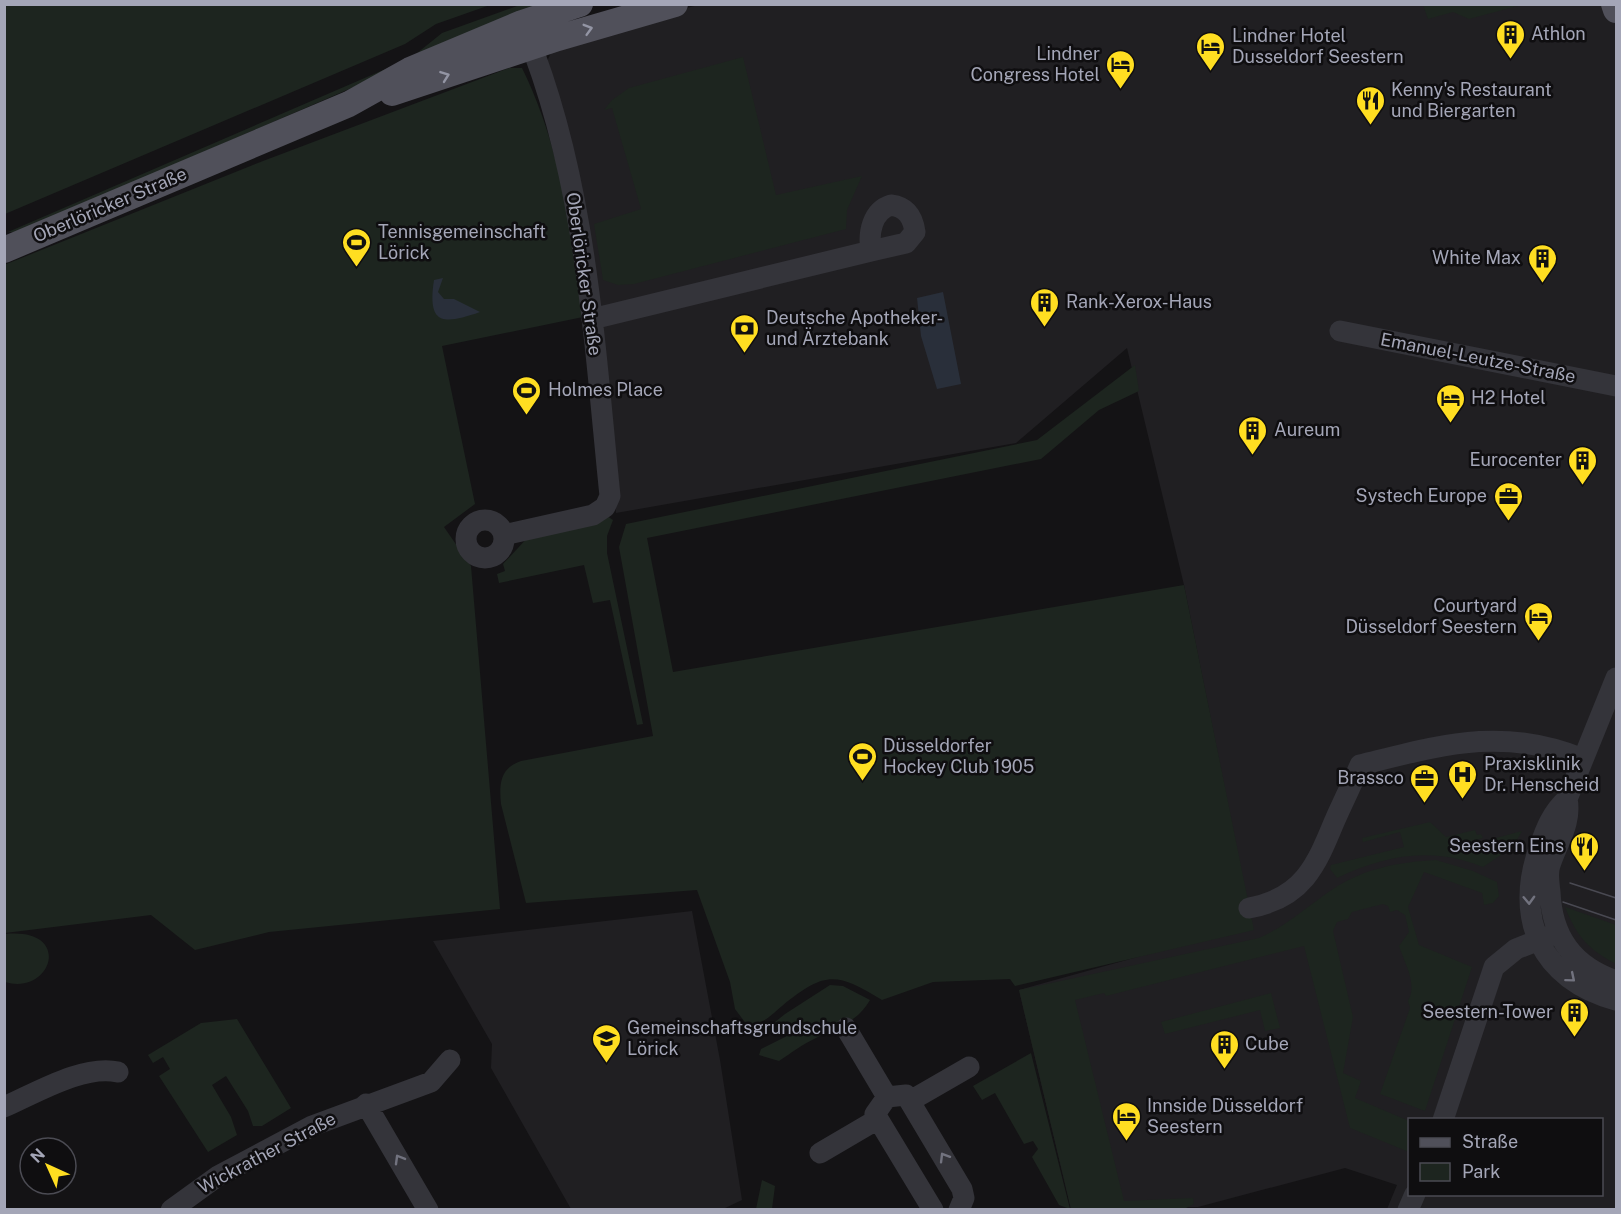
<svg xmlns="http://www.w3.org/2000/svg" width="1621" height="1214" viewBox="0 0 1621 1214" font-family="'Public Sans',sans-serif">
  <rect width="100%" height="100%" fill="#141315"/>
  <path fill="#201f22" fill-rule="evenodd" d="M698,5h918v1204h-229l10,-24 -52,-17 -147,39 -127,2 -52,-219 233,-65 -68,-340 -57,-237 -111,95 -400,70 -21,-198 -52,-245 12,-26zM1410,1120h192v74h-192z
    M692,911l28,149 22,140 -19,9h-152l-80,-141 1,-24 -59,-103z"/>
  <path fill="#1d251f" d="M5,4h485v1l-54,19 -31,20 -400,170z
    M520,5h23l-524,227h-11l403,-174 31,-25z
    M1423,5v-1l98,1 -52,14 -16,-7 -25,7z
    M743,57l33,138 86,-19 -15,34 -1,19 -212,55 -16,1 -15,-5 -9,-56 47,-15 -29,-101 -8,2 8,-10 17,-12z
    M509,68h13c39,79 49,163 61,249l-141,29 33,158 -31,23 27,39 29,343 -231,23 -74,18 -44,-35 -146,18 -1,-668 259,-104z
    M1135,365l4,26 -40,19 -58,49 -394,79 26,134 511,-87 70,345 -239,56 -5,-7 -77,3 -51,18c-46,-28 -57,-29 -100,6 -13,11 -17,17 -35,19l-12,-16 -5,-27 -33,-92 -171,13 -25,-99c-2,-20 -1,-36 20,-43l132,-25 -34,-189 7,-23 411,-84z
    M607,516l6,4 -6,16v17l36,171 -6,1 -27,-125 -17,3 -9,-38 -85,18 -2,-9 8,-3 -2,-7 27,-29z
    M1430,822l16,15 29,-7 2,5 4,-1 2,4 -14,4 1,3 52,-14 -9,16 -30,20c-51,-21 -98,-12 -146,11l-7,-9 1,-4 73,-18 -4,-15 -37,10 -1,-4z
    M1436,860l37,11 24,11 2,14 -6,7 -9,2 -2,-12 -58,-21 -16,35 11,38 53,22 -47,144 -45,-17 30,-86 -2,-7c10,-17 -4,-39 -9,-55l10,-14 -4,-17 -8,-5 -7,2 -2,-6 -5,-2 -31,8 -4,7 -11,3 -4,9 20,86 -10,56 18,8 -6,17 54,23v31l-59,-24 -46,-182 -198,50 -2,-3 -29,7 49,201 69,-3 1,6 -12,6 -111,-1 -52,-219 240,-52c31,-14 47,-31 74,-49 32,-21 66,-27 103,-29z
    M1565,907l51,18v39c-28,-15 -39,-27 -51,-57z
    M5,934c69,-7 47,62 0,48z
    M830,985l13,1 27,14c-13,23 -32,26 -54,38 -13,6 -25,15 -37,23l-20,-6 2,-6 26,-13 -5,-8 -22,6 25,-20z
    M1271,993l9,35 -15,3 -5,-21 -95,24 -4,-12z
    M237,1019l54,89 -29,18h-9l-5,-15 -22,-35 -14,9 19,32 6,18 -29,17 -49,-76 11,-7 -7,-12 -10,6 -5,-8 53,-32z
    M1031,1053l39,156 -11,-4 -27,-48 6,-8 -5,-8 -9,3 -29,-51 -13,7 -9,-14z
    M762,1180l13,6 -3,23h-16z"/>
  <path fill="#292f3a" d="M443,278l-5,14 6,7h10l26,13c-37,13 -53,13 -46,-32z
    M943,292l18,92 -24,5 -16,-53 -4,-38z"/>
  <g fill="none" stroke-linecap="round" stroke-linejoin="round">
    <path stroke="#34343a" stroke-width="21" d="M891,205c16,2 22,13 24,27l-9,11 -35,8c-3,-18 1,-40 20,-46z
      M592,319l279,-68
      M1340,331l276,55
      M466 539a19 19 0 1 1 38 0a19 19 0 1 1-38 0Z
      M504,535l89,-20 12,-8 5,-11c-16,-156 -24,-317 -84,-464
      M1616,678l-49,121c-15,14 -21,29 -27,47 -27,72 1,134 76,154
      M1567,799c5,24 -10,44 -17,66 -3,8 -1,18 0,27 2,45 23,74 66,89
      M1249,908c54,-10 67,-42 86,-88 8,-18 17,-36 25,-55 82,-20 141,-39 223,-6
      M846,1028l41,69
      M910,1101l59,-34
      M366,1104l62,106
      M4,1107c32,-14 80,-43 114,-35
      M1443,1120l51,-153 22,-18 41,-16
      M820,1153l58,-34
      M171,1210l47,-34 94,-50 119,-44 19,-22
      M933,1210l-58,-96 12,-17 19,-2 56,94 2,9 -5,12
      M1408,1210l7,-16"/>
    <path stroke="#50505a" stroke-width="26" d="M1614,4l2,6
      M392,93l166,-55 117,-34
      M4,250l345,-146 61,-34 112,-47 58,-19"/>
    <path stroke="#494952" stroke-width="1.5" d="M1570,883l46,15
      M1563,902l53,18"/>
  </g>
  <defs><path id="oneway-chevron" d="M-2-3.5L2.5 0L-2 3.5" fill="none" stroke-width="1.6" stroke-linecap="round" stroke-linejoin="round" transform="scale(1.5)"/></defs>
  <g stroke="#9395a4">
    <use href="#oneway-chevron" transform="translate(588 29) rotate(-16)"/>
    <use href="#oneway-chevron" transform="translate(445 76) rotate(-20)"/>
  </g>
  <g stroke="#72737f">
    <use href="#oneway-chevron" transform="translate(1529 900) rotate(88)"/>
    <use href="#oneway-chevron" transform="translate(1571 978) rotate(40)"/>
    <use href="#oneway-chevron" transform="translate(944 1157) rotate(-121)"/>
    <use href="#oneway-chevron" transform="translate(399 1159) rotate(-120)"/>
  </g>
  <defs>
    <symbol id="building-pin" viewBox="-11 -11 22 30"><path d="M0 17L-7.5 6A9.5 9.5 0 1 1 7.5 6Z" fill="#ffde21" stroke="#0f0e10"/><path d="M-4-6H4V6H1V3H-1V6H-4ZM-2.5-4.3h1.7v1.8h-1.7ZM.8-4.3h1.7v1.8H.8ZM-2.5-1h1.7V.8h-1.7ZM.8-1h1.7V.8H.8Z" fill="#111"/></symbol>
    <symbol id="hotel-pin" viewBox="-11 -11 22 30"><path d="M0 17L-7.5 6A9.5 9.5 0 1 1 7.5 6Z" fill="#ffde21" stroke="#0f0e10"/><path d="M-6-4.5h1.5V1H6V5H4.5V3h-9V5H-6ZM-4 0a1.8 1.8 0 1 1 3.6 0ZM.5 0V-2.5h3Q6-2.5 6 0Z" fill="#111"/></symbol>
    <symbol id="restaurant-pin" viewBox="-11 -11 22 30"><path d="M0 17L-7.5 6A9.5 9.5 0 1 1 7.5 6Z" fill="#ffde21" stroke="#0f0e10"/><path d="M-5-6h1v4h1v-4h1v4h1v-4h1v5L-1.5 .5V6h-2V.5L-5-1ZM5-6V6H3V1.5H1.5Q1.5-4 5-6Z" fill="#111"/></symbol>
    <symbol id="stadium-pin" viewBox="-11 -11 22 30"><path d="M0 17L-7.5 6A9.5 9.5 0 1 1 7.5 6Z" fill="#ffde21" stroke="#0f0e10"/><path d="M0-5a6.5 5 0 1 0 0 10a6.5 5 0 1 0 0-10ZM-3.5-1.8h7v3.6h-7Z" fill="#111"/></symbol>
    <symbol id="bank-pin" viewBox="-11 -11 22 30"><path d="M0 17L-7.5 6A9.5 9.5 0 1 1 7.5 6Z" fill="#ffde21" stroke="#0f0e10"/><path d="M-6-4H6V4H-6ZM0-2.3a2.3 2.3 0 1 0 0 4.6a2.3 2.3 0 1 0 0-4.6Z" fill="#111"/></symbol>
    <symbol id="office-pin" viewBox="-11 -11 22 30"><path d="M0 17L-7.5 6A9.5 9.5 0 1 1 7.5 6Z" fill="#ffde21" stroke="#0f0e10"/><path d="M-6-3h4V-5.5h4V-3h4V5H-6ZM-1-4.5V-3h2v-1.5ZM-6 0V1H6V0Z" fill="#111"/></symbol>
    <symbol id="hospital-pin" viewBox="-11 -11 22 30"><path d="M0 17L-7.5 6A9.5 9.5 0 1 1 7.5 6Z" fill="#ffde21" stroke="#0f0e10"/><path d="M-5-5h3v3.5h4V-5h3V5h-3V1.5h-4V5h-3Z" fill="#111"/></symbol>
    <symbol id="school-pin" viewBox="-11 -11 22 30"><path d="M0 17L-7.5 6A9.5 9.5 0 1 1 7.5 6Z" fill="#ffde21" stroke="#0f0e10"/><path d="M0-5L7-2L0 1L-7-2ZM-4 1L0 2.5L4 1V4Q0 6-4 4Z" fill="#111"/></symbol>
  </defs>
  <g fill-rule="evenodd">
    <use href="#building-pin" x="1494" y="18" width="33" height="45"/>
    <use href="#hotel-pin" x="1194" y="30" width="33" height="45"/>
    <use href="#hotel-pin" x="1104" y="48" width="33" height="45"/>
    <use href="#restaurant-pin" x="1354" y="84" width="33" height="45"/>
    <use href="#stadium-pin" x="340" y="226" width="33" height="45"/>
    <use href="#building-pin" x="1526" y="242" width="33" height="45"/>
    <use href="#building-pin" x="1028" y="286" width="33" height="45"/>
    <use href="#bank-pin" x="728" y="312" width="33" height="45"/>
    <use href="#stadium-pin" x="510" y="374" width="33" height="45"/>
    <use href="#hotel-pin" x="1434" y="382" width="33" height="45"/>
    <use href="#building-pin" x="1236" y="414" width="33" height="45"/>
    <use href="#building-pin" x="1566" y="444" width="33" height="45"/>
    <use href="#office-pin" x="1492" y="480" width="33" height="45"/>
    <use href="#hotel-pin" x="1522" y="600" width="33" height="45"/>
    <use href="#stadium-pin" x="846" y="740" width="33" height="45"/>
    <use href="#hospital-pin" x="1446" y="758" width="33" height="45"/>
    <use href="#office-pin" x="1408" y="762" width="33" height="45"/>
    <use href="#restaurant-pin" x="1568" y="830" width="33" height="45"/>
    <use href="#building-pin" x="1558" y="996" width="33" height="45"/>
    <use href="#school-pin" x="590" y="1022" width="33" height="45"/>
    <use href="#building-pin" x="1208" y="1028" width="33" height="45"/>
    <use href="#hotel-pin" x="1110" y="1100" width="33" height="45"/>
  </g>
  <g text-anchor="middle" stroke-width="5" stroke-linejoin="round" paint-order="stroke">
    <g font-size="18" fill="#a4a6b7" stroke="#0f0e10" text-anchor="start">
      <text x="1531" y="40">Athlon</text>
      <text x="1232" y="42">Lindner Hotel<tspan x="1232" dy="21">Dusseldorf Seestern</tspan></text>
      <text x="1100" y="60" text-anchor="end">Lindner<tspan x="1100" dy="21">Congress Hotel</tspan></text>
      <text x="1391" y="96">Kenny's Restaurant<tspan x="1391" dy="21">und Biergarten</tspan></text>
      <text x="378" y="238">Tennisgemeinschaft<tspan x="378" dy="21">Lörick</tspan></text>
      <text x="1521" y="264" text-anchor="end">White Max</text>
      <text x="1066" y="308">Rank-Xerox-Haus</text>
      <text x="766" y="324">Deutsche Apotheker-<tspan x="766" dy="21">und Ärztebank</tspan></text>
      <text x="548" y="396">Holmes Place</text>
      <text x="1471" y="404">H2 Hotel</text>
      <text x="1274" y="436">Aureum</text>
      <text x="1562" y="466" text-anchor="end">Eurocenter</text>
      <text x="1487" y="502" text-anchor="end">Systech Europe</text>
      <text x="1517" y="612" text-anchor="end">Courtyard<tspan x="1517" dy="21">Düsseldorf Seestern</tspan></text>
      <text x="883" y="752">Düsseldorfer<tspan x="883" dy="21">Hockey Club 1905</tspan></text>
      <text x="1484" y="770">Praxisklinik<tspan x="1484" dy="21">Dr. Henscheid</tspan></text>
      <text x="1404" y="784" text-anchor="end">Brassco</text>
      <text x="1564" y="852" text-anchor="end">Seestern Eins</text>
      <text x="1553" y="1018" text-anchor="end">Seestern-Tower</text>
      <text x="627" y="1034">Gemeinschaftsgrundschule<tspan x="627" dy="21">Lörick</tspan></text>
      <text x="1245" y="1050">Cube</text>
      <text x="1147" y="1112">Innside Düsseldorf<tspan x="1147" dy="21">Seestern</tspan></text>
    </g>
    <g font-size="18" fill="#a4a6b7" stroke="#0f0e10">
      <text transform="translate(110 205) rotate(-23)" y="6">Oberlöricker Straße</text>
      <text transform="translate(584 274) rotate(82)" y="6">Oberlöricker Straße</text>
      <text transform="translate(1478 358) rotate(11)" y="6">Emanuel-Leutze-Straße</text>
      <text transform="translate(267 1153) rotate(-28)" y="6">Wickrather Straße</text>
    </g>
  </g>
  <rect width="1621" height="1214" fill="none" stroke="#a4a6b7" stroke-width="12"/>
  <rect x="1408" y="1118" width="195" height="78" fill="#0f0e10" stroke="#4b4b53" stroke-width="1.5"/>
  <rect x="1420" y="1138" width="30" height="9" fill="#50505a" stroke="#4b4b53" stroke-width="1.5"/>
  <text x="1462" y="1148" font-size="18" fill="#a4a6b7">Straße</text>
  <rect x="1420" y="1163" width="30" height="18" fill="#1d251f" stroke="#4b4b53" stroke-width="1.5"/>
  <text x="1462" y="1178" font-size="18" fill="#a4a6b7">Park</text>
  <g transform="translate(48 1166) rotate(315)"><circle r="28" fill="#0f0e10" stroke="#4b4b53" stroke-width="1.5"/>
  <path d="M0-4.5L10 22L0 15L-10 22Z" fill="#ffde21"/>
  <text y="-9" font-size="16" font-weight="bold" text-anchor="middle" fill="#a4a6b7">N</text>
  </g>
</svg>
